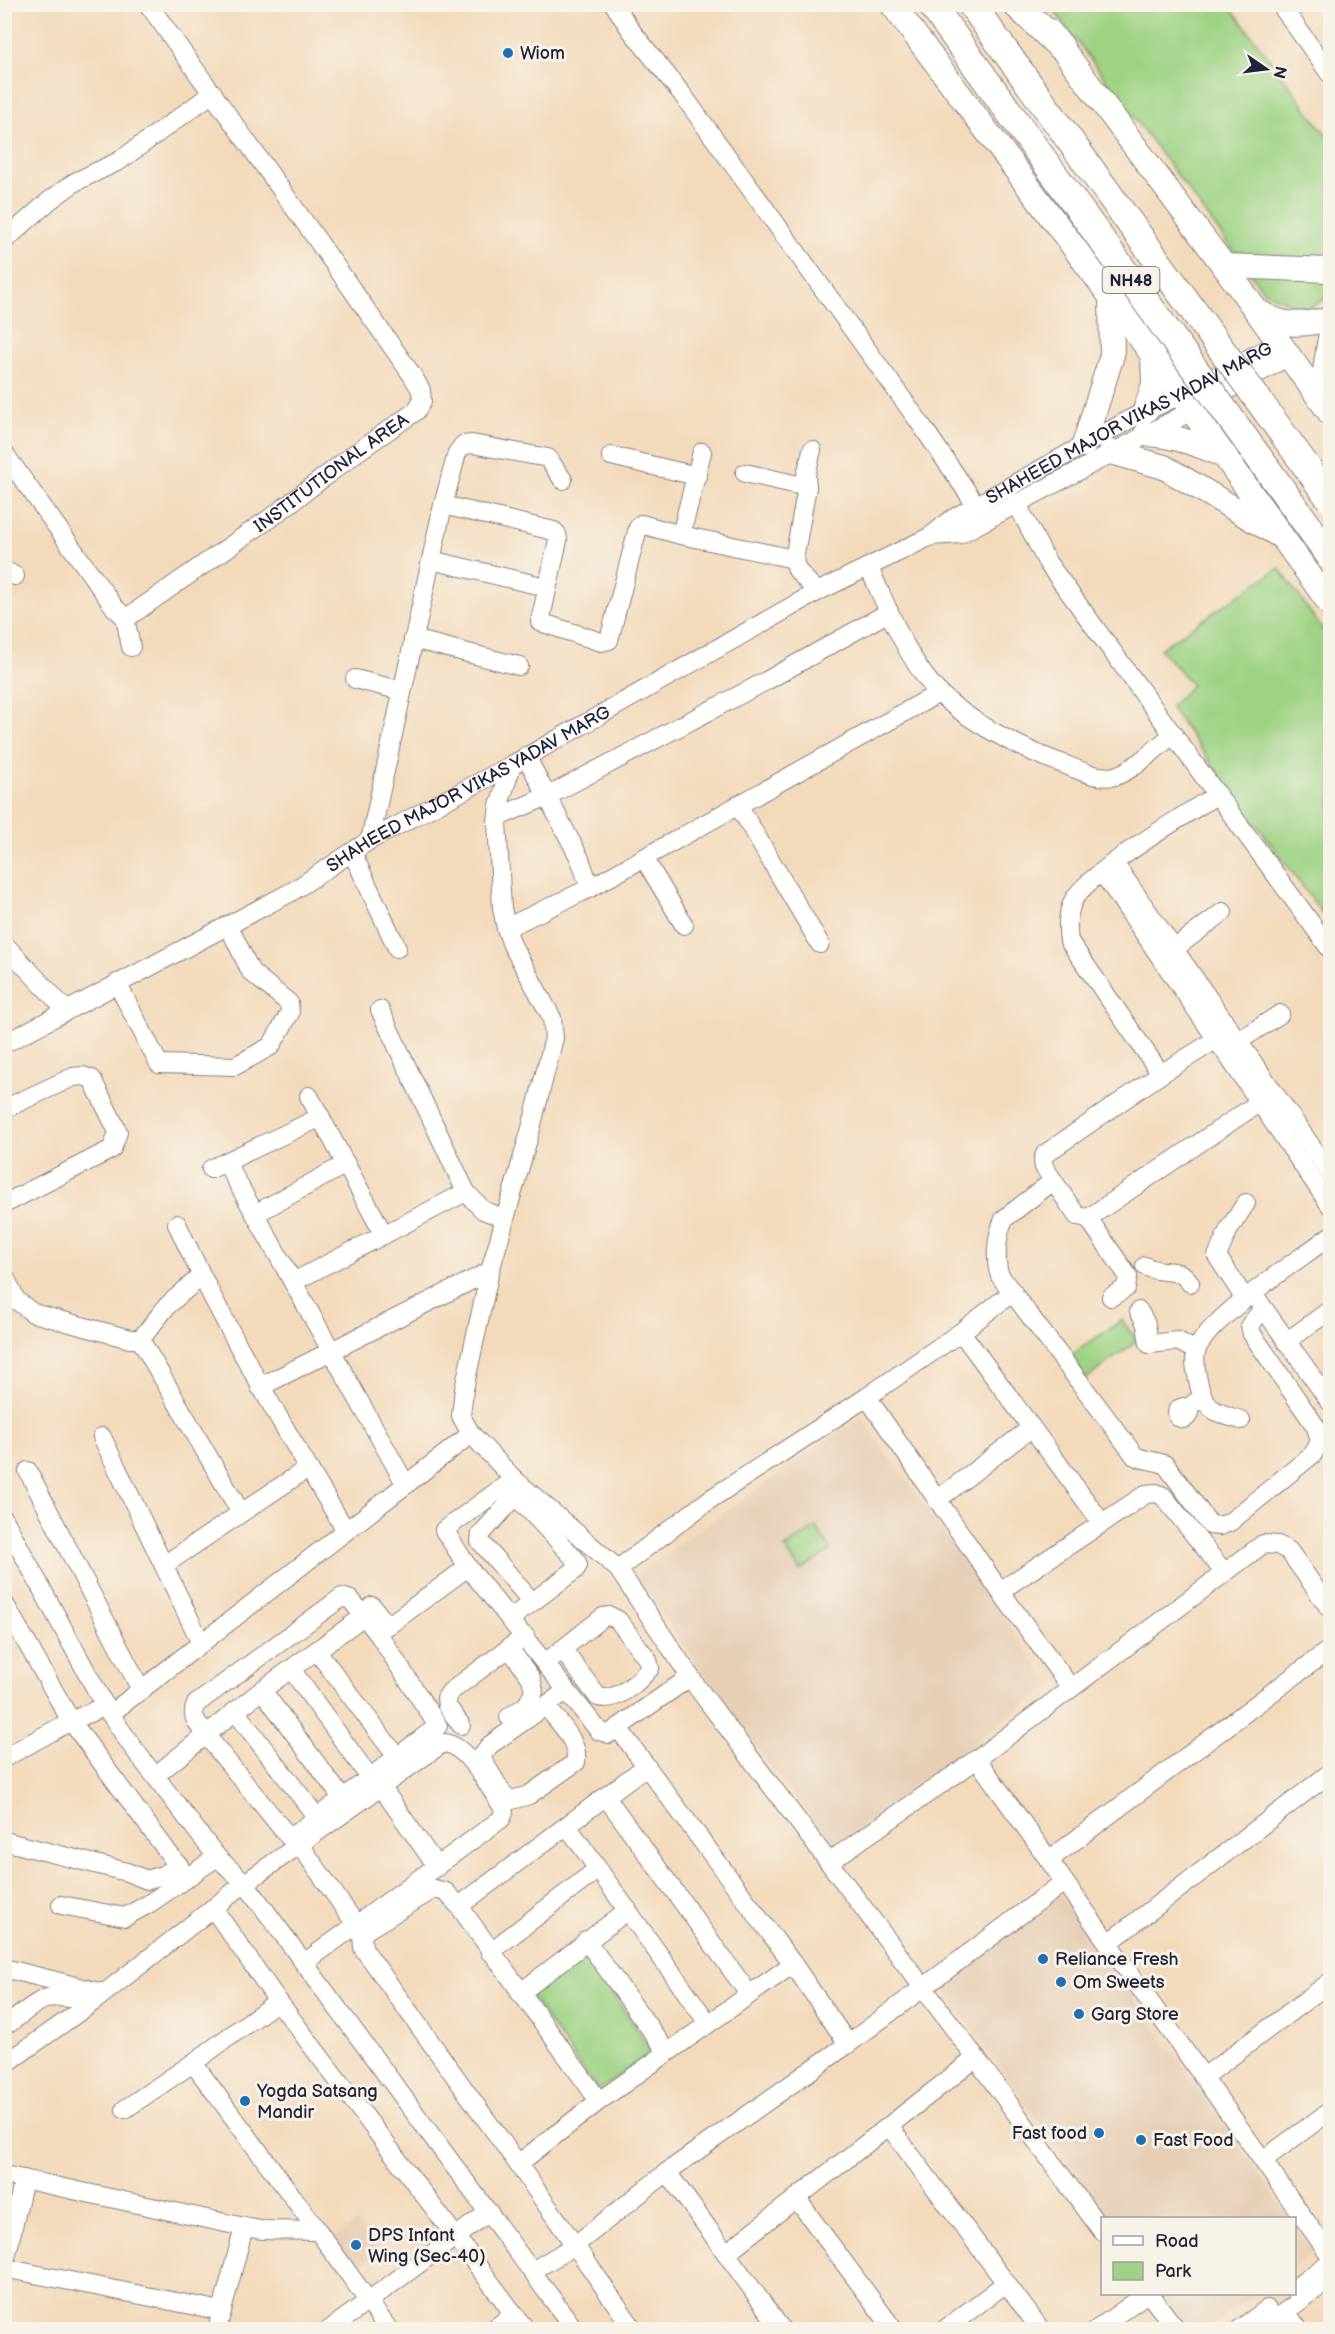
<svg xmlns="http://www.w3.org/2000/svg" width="1335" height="2334" viewBox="0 0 1335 2334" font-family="'Balsamiq Sans',sans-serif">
  <rect width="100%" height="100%" fill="#f7f3e8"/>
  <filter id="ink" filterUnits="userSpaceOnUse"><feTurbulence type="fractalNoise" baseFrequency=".0167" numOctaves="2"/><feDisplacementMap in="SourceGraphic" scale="12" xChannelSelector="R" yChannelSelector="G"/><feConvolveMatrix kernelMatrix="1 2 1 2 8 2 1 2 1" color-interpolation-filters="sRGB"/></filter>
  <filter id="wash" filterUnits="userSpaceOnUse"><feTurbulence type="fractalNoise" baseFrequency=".008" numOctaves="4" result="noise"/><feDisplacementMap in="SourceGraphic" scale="24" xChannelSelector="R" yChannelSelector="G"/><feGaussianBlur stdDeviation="1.35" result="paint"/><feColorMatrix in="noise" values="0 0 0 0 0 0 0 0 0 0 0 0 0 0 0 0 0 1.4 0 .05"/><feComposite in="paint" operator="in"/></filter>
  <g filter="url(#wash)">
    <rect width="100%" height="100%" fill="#f3dabb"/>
    <path fill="#e6cfb6" d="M861,1417l190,268 -219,163 -100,-133 -97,-140z
      M1059,1893l231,325h-183l-169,-238z
      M356,2221l23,28 -23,20 -24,-28z
      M1295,2225l19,27 -19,14h-1z
      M1160,2294h96l-50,36 -21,-1z"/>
    <path fill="#9ed384" stroke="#607a60" stroke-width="1.5" d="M1050,5h179l101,135v156l-24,14 -42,-18z
      M1279,568l51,72v284l-160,-217 22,-22 -32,-36z
      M1122,1320l15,21 -51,38 -15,-24z
      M816,1527l15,23 -31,21 -15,-23z
      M583,1951l69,100 -54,40 -70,-99z"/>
  </g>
  <g filter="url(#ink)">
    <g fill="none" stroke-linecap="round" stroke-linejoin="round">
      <defs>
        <g id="minor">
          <path d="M614,4l16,25 52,65 238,329 56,82"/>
          <path d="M1280,4l50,70"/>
          <path d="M4,241l45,-40 26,-19 44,-21 94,-68"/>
          <path d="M812,450l-6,25 1,12 -13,72 3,11 20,22"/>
          <path id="s1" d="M4,453l111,155 10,9 6,-2 145,-101 81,-62 59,-41 6,-10 -1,-11 -9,-15 -99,-141 -165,-230"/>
          <path d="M611,456l86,20"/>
          <path d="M745,473l62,14"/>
          <path d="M1016,502l31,60 283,387"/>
          <path d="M443,505l111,26 3,3 1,6 -18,82 61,20 8,-2 29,-112 3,-4 40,11 113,24"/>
          <path d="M681,535l21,-83"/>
          <path d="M931,536l29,-2 233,-124 96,-54"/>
          <path d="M431,560l115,27"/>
          <path d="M869,568c18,38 35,84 62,116 26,32 88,64 127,78 17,6 38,18 57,14 18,-5 43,-30 59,-42"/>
          <path d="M4,570l11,6"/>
          <path d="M125,617l6,30"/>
          <path d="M413,639l106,27"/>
          <path d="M355,679l47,12"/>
          <path d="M526,756l54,103 10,29"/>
          <path d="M512,765l-13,40 -2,17 5,86 4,20 6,17 40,73 2,20 -24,94 -40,139 -26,118 -3,27 10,18 43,45 104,90 79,118 264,351 141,193"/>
          <path d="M738,805l82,139"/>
          <path d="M498,817l50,-21 218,-115 123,-69"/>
          <path d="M370,840l73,-335 14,-52 6,-8 9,-1 76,14 15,22"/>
          <path d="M352,852l45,96"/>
          <path d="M644,858l40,67"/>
          <path d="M1114,863l216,310"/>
          <path d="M1102,872l228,333"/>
          <path d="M506,928l84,-40 349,-195"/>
          <path d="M4,944l62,66"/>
          <path d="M1174,949l49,-37"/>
          <path d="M117,983l42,81 76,2 36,-20 19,-33 -1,-10 -38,-31 -23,-47"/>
          <path d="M380,1010l86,182 17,18 20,8"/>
          <path d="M1217,1039l-56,35 -116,80 -2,6 1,7 33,49 11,2 172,-116"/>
          <path d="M1239,1041l41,-27"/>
          <path id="s2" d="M4,1044l289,-153 77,-51 142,-75 305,-173 114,-56 21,-17 182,-102 48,-23 98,-52"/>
          <path d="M1161,1074l-92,-133c-2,-14 -2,-27 4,-40 13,-27 115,-88 145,-107"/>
          <path d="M309,1096l75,139"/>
          <path d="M4,1109l69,-32 10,-1 9,3 26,53 -6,17 -108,55"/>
          <path d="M226,1162l180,323"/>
          <path d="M211,1169l110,-52"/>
          <path d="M1053,1181l-49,38c-7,15 -10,41 -4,57l135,180c10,5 21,4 31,9l44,60 10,1 10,-4 83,-68 7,-12 -4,-15 -64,-93 -2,-9 13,-16"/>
          <path d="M255,1214l91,-50"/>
          <path d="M1088,1218l40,58 -2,12 -15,9"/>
          <path d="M177,1224c49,107 109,207 169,307"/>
          <path d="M1145,1266c17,10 35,-1 45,17"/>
          <path d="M4,1275l12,25 17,13 97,26h10l4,-4 23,-29 34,-30"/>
          <path d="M293,1282l173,-90"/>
          <path d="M1245,1299l-28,-43 12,-27 17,-26"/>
          <path d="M1257,1299l73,103"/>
          <path d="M1139,1311l7,13 3,20 29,-3 18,10"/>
          <path d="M961,1332l141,191"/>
          <path d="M140,1339l101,174"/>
          <path d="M1286,1342l44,-32"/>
          <path d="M260,1387l230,-116"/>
          <path d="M867,1397l133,194 71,97"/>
          <path d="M1187,1409l2,4 -2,4 -4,2 -5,-2 -1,-4 1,-4 5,-2 4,2 15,-12"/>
          <path d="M1241,1420c-27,-8 -36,-9 -43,-39 -2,-11 -5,-22 -1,-32 14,-33 102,-89 133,-113"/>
          <path d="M102,1437l99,206"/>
          <path d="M28,1471l113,219"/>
          <path d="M514,1479l-70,51 24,37 131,164 10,3 81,-57"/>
          <path d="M937,1500l94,-72"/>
          <path d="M4,1519l101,187 26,39 86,112 28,26 330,447"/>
          <path d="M164,1565l144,-97"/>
          <path d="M618,1569l91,-69 158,-103 94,-65 52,-40"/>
          <path d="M1000,1591l146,-97 10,-1 7,3 61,76"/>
          <path d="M342,1597l9,3 28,35 59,91 -144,109 -6,1 -83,-102c-7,-10 -15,-18 -9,-30z"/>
          <path d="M4,1603l67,118 116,157"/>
          <path d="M372,1606l14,18 3,1 79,-58"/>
          <path d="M510,1619l65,-49 3,-5 -2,-5 -59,-63 -4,2 -32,35 -1,7 52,61"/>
          <path d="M317,1651l80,106"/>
          <path d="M545,1663l58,-46 7,-1 8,4 30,40 2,8c-11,13 -33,35 -52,29l-36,-48"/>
          <path d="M291,1669l79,109"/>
          <path d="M262,1690l80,108"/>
          <path d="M546,1706c13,17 33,35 30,56l-47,33 -17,5 -9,-6 -20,-33 -1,-6 8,-10 75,-53"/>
          <path d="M235,1711l81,105"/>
          <path d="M110,1714l361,-280"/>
          <path d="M509,1717l18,-12 7,-14 -3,-13 -22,-30"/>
          <path d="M461,1725l-14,-19 -1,-8 4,-6 75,-56"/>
          <path d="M618,1728l175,236 55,80"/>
          <path d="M4,1758l67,-37 34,-15"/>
          <path d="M977,1759l353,496"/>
          <path d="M156,1775l106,-85 102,-74"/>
          <path d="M382,1788l55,79"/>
          <path d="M606,1797l143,197"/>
          <path d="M568,1827l140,196"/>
          <path d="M4,1841l123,31 20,8 18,-6 14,-9"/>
          <path d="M300,1845l57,81"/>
          <path d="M1049,1860l281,-211"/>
          <path d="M829,1862l148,-103 286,-215 15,1 11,6 41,58"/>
          <path d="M61,1905l64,12 25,-14 67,-46"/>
          <path d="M459,1906l186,-139"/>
          <path d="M213,1908l65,93 248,329"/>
          <path d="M586,1940l81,112"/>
          <path d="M1108,1943l222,-170"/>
          <path d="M490,1952l108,-83"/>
          <path d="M4,1968l99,25"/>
          <path d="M520,1993l108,-83"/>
          <path d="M4,2023l7,-1c37,-28 34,-29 80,-20"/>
          <path d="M193,2063l125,168 71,99"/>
          <path d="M4,2065l89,-63 152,-119 198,-140c23,0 47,46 59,63l2,7 -3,6 -197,144"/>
          <path d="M1204,2077l126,-95"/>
          <path d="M599,2101l-140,-195 -13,-14 -12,-3 -66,40 -6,6 1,13 155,216 116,166"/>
          <path d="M125,2109l68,-46 85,-62"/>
          <path d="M889,2126l152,204"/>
          <path d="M1263,2160l67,-49"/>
          <path d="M518,2164l81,-63 194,-137"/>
          <path d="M667,2172l115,158"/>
          <path d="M4,2175l240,52 17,3 57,1"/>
          <path d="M796,2198l98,132"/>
          <path d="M726,2253l250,-195"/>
          <path d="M4,2266l20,-87"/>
          <path d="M4,2268l218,43"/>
          <path d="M532,2271l42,-25 93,-74 181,-128 216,-162"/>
          <path d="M1294,2289l36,-27"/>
          <path d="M1149,2294l28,36"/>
          <path d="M1286,2311l13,19"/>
          <path d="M1240,2329l27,-20"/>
          <path d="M217,2330l27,-103"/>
          <path d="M329,2330l160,-118"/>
          <path d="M492,2330l22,-16"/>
          <path d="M944,2330l62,-47"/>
          <path d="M1096,2330l50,-36"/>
          <path d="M1260,2330l70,-51"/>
        </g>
        <path id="major" d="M892,4l219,293 219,307
          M1049,31l175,235 106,147
          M1224,266l106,4
          M1259,312c21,13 38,14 61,9
          M1326,406l-2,-29 6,-39
          M1145,411l9,-27 -1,-29
          M1146,434c28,1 53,11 80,22
          M1084,445l28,-90 -1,-58
          M1111,452l53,15 113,67"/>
        <path id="highway" d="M1016,4l44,42"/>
      </defs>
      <use href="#minor" stroke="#8a7e7b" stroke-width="20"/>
      <use href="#major" stroke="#8a7e7b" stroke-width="26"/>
      <use href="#highway" stroke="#8a7e7b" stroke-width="29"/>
      <use href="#minor" stroke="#fff" stroke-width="18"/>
      <use href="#major" stroke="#fff" stroke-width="24"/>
      <use href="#highway" stroke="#fff" stroke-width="27"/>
      <defs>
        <path id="highway-bridge" d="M931,4l399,552
          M971,4l359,495"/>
      </defs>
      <use href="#highway-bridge" stroke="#8a7e7b" stroke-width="29" stroke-linecap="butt"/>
      <use href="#highway-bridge" stroke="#fff" stroke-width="27"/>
    </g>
  </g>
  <g fill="#1f6fb2" stroke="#f7f3e8" stroke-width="2">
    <circle cx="508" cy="53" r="6"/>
    <circle cx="1043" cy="1959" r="6"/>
    <circle cx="1061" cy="1982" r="6"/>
    <circle cx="1079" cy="2014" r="6"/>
    <circle cx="245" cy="2101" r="6"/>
    <circle cx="1099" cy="2133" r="6"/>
    <circle cx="1141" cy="2140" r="6"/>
    <circle cx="356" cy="2245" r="6"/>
  </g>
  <g text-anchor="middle" stroke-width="6" stroke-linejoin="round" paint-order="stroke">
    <rect fill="#f7f3e8" stroke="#62616f" stroke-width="1.5" x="1102.5" y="267" width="57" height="26" rx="4.5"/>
    <g font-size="16" font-weight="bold" fill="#22223b">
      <text x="1131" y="286">NH48</text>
    </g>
    <g font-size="18" fill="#22223b" stroke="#f7f3e8" text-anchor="start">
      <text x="520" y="59">Wiom</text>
      <text x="1055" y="1965">Reliance Fresh</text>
      <text x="1073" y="1988">Om Sweets</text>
      <text x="1091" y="2020">Garg Store</text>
      <text x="257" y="2097">Yogda Satsang<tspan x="257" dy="21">Mandir</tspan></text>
      <text x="1087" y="2139" text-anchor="end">Fast food</text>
      <text x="1153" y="2146">Fast Food</text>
      <text x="368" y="2241">DPS Infant<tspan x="368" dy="21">Wing (Sec-40)</tspan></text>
    </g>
    <g font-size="18" fill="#22223b" stroke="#f7f3e8">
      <text dy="6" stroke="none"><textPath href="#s2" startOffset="1286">SHAHEED MAJOR VIKAS YADAV MARG</textPath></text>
      <text dy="6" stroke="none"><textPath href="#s1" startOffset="456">INSTITUTIONAL AREA</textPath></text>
      <text dy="6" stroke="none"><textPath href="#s2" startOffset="530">SHAHEED MAJOR VIKAS YADAV MARG</textPath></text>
    </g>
  </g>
  <rect width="1335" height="2334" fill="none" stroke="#f7f3e8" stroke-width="24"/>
  <rect x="1101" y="2217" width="195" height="78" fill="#f7f3e8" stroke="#a29fa3" stroke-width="1.5"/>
  <rect x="1113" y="2236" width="30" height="9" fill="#ffffff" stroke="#a29fa3" stroke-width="1.5"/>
  <text x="1155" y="2247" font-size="18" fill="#22223b">Road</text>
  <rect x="1113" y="2262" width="30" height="18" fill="#9ed384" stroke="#a29fa3" stroke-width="1.5"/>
  <text x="1155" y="2277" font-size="18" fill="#22223b">Park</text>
  <g transform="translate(1266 69) rotate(104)" stroke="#f7f3e8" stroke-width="4.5" paint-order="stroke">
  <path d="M0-4.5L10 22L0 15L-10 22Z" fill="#22223b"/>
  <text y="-9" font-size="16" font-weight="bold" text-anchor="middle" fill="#22223b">N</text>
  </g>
</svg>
